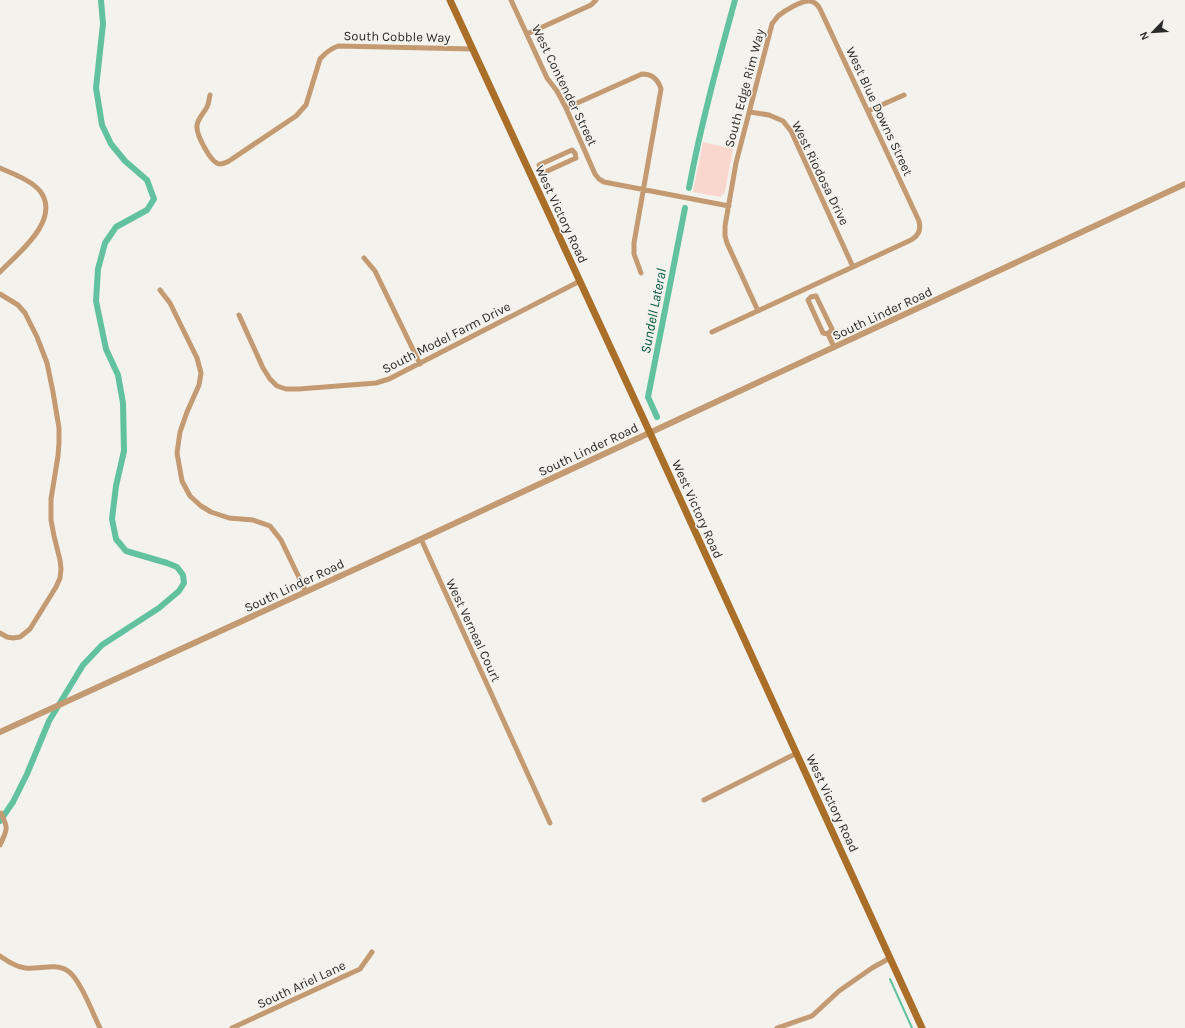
<svg xmlns="http://www.w3.org/2000/svg" width="1185" height="1028" viewBox="0 0 1185 1028" font-family="Karla,sans-serif">
  <rect width="100%" height="100%" fill="#f3f2ed"/>
  <path fill="#f9d7cf" d="M703,142l30,7 -8,42 -1,4 -2,-1 -1,3 -28,-5z"/>
  <g fill="none" stroke-linecap="round" stroke-linejoin="round">
    <path stroke="#62c29f" stroke-width="2" d="M890,979l22,49"/>
    <path stroke="#62c29f" stroke-width="6" d="M689,188c12,-64 29,-126 46,-188
      M657,417l-9,-20 37,-189
      M0,821l13,-19 14,-28 22,-53 34,-56 19,-20 57,-37 20,-17 5,-8 -1,-8 -6,-8 -10,-4 -41,-12 -10,-12 -4,-20 4,-33 8,-35 -1,-48 -5,-28 -12,-26 -10,-48 2,-32 7,-26 11,-16 31,-17 7,-11 -7,-19 -22,-19 -14,-17 -9,-19 -6,-37 7,-64 -2,-24"/>
    <path stroke="#c39a71" stroke-width="5" d="M511,0l36,78 10,13 9,17 29,66 4,5 5,3 125,24
      M527,34l64,-29 5,-5
      M210,95c-1,4 -1,8 -3,12 -3,6 -10,12 -10,19 -1,8 14,38 23,38 3,0 7,-2 9,-3l67,-45 10,-11 14,-46c6,-7 10,-10 18,-13l135,3
      M566,108l76,-34c10,0 16,5 19,15l-27,154v11l7,19
      M868,111l36,-16
      M750,112l19,3 14,6 8,10 62,136
      M0,168c13,6 31,12 40,23 22,29 -23,63 -40,81
      M540,169l3,4 33,-15 -1,-5
      M540,169l-1,-4 33,-15 3,3
      M364,258l11,13 45,93
      M160,290l10,13 27,55 4,15 -2,12 -12,27 -7,20 -3,21 5,28 8,15 11,10 10,6 18,6 24,2 17,6 11,14 25,52
      M0,294l18,11 7,8 12,24 10,26 6,29 6,36v15l-1,13 -7,43v21l3,16 6,24 1,9 -1,9 -4,9 -26,42 -10,8 -7,1 -6,-1 -7,-4
      M811,297l-3,3 15,33 5,1 6,13
      M811,297l5,-1 16,33 -4,5
      M239,315l24,53 7,11 7,7 9,3h13l77,-6 13,-4 191,-98
      M712,332l199,-92c8,-5 10,-10 8,-19l-99,-212c-2,-4 -5,-7 -10,-8 -8,-1 -26,10 -32,15 -2,3 -4,5 -6,8l-36,139 -11,63v10l2,7 31,68
      M421,539l129,284
      M704,800l93,-47
      M0,845c7,-16 9,-15 1,-32
      M0,956c7,5 16,11 25,12 14,2 30,-6 43,3 12,8 25,43 32,57
      M232,1028l128,-59 12,-17
      M777,1028l35,-12 27,-25 33,-23 18,-10"/>
    <path stroke="#c39a71" stroke-width="6" d="M0,732l421,-193 764,-355"/>
    <path stroke="#a96e28" stroke-width="7" d="M450,0l200,433 272,595"/>
  </g>
  <g text-anchor="middle" stroke-width="3" stroke-linejoin="round" paint-order="stroke">
    <g font-size="13" fill="#2b2b29" stroke="#f3f2ed">
      <text transform="translate(397 36) rotate(1)" y="5">South Cobble Way</text>
      <text transform="translate(565 85) rotate(64)" y="5">West Contender Street</text>
      <text transform="translate(744 88) rotate(-75)" y="5">South Edge Rim Way</text>
      <text transform="translate(880 111) rotate(65)" y="5">West Blue Downs Street</text>
      <text transform="translate(821 173) rotate(64)" y="5">West Riodosa Drive</text>
      <text transform="translate(562 214) rotate(65)" y="5">West Victory Road</text>
      <text transform="translate(882 313) rotate(-25)" y="5">South Linder Road</text>
      <text transform="translate(446 337) rotate(-27)" y="5">South Model Farm Drive</text>
      <text transform="translate(588 449) rotate(-25)" y="5">South Linder Road</text>
      <text transform="translate(698 509) rotate(66)" y="5">West Victory Road</text>
      <text transform="translate(294 585) rotate(-25)" y="5">South Linder Road</text>
      <text transform="translate(474 630) rotate(65)" y="5">West Verneal Court</text>
      <text transform="translate(833 803) rotate(65)" y="5">West Victory Road</text>
      <text transform="translate(301 984) rotate(-25)" y="5">South Ariel Lane</text>
    </g>
    <g font-size="14" font-style="italic" fill="#00553e" stroke="#f3f2ed">
      <text transform="translate(653 311) rotate(-79)" y="5">Sundell Lateral</text>
    </g>
  </g>
  <g transform="translate(1153 32) rotate(245)" stroke="#f3f2ed" stroke-width="3" paint-order="stroke">
  <path d="M0-3L7 15L0 10L-7 15Z" fill="#2b2b29"/>
  <text y="-6" font-size="11" font-weight="bold" text-anchor="middle" fill="#2b2b29">N</text>
  </g>
</svg>
